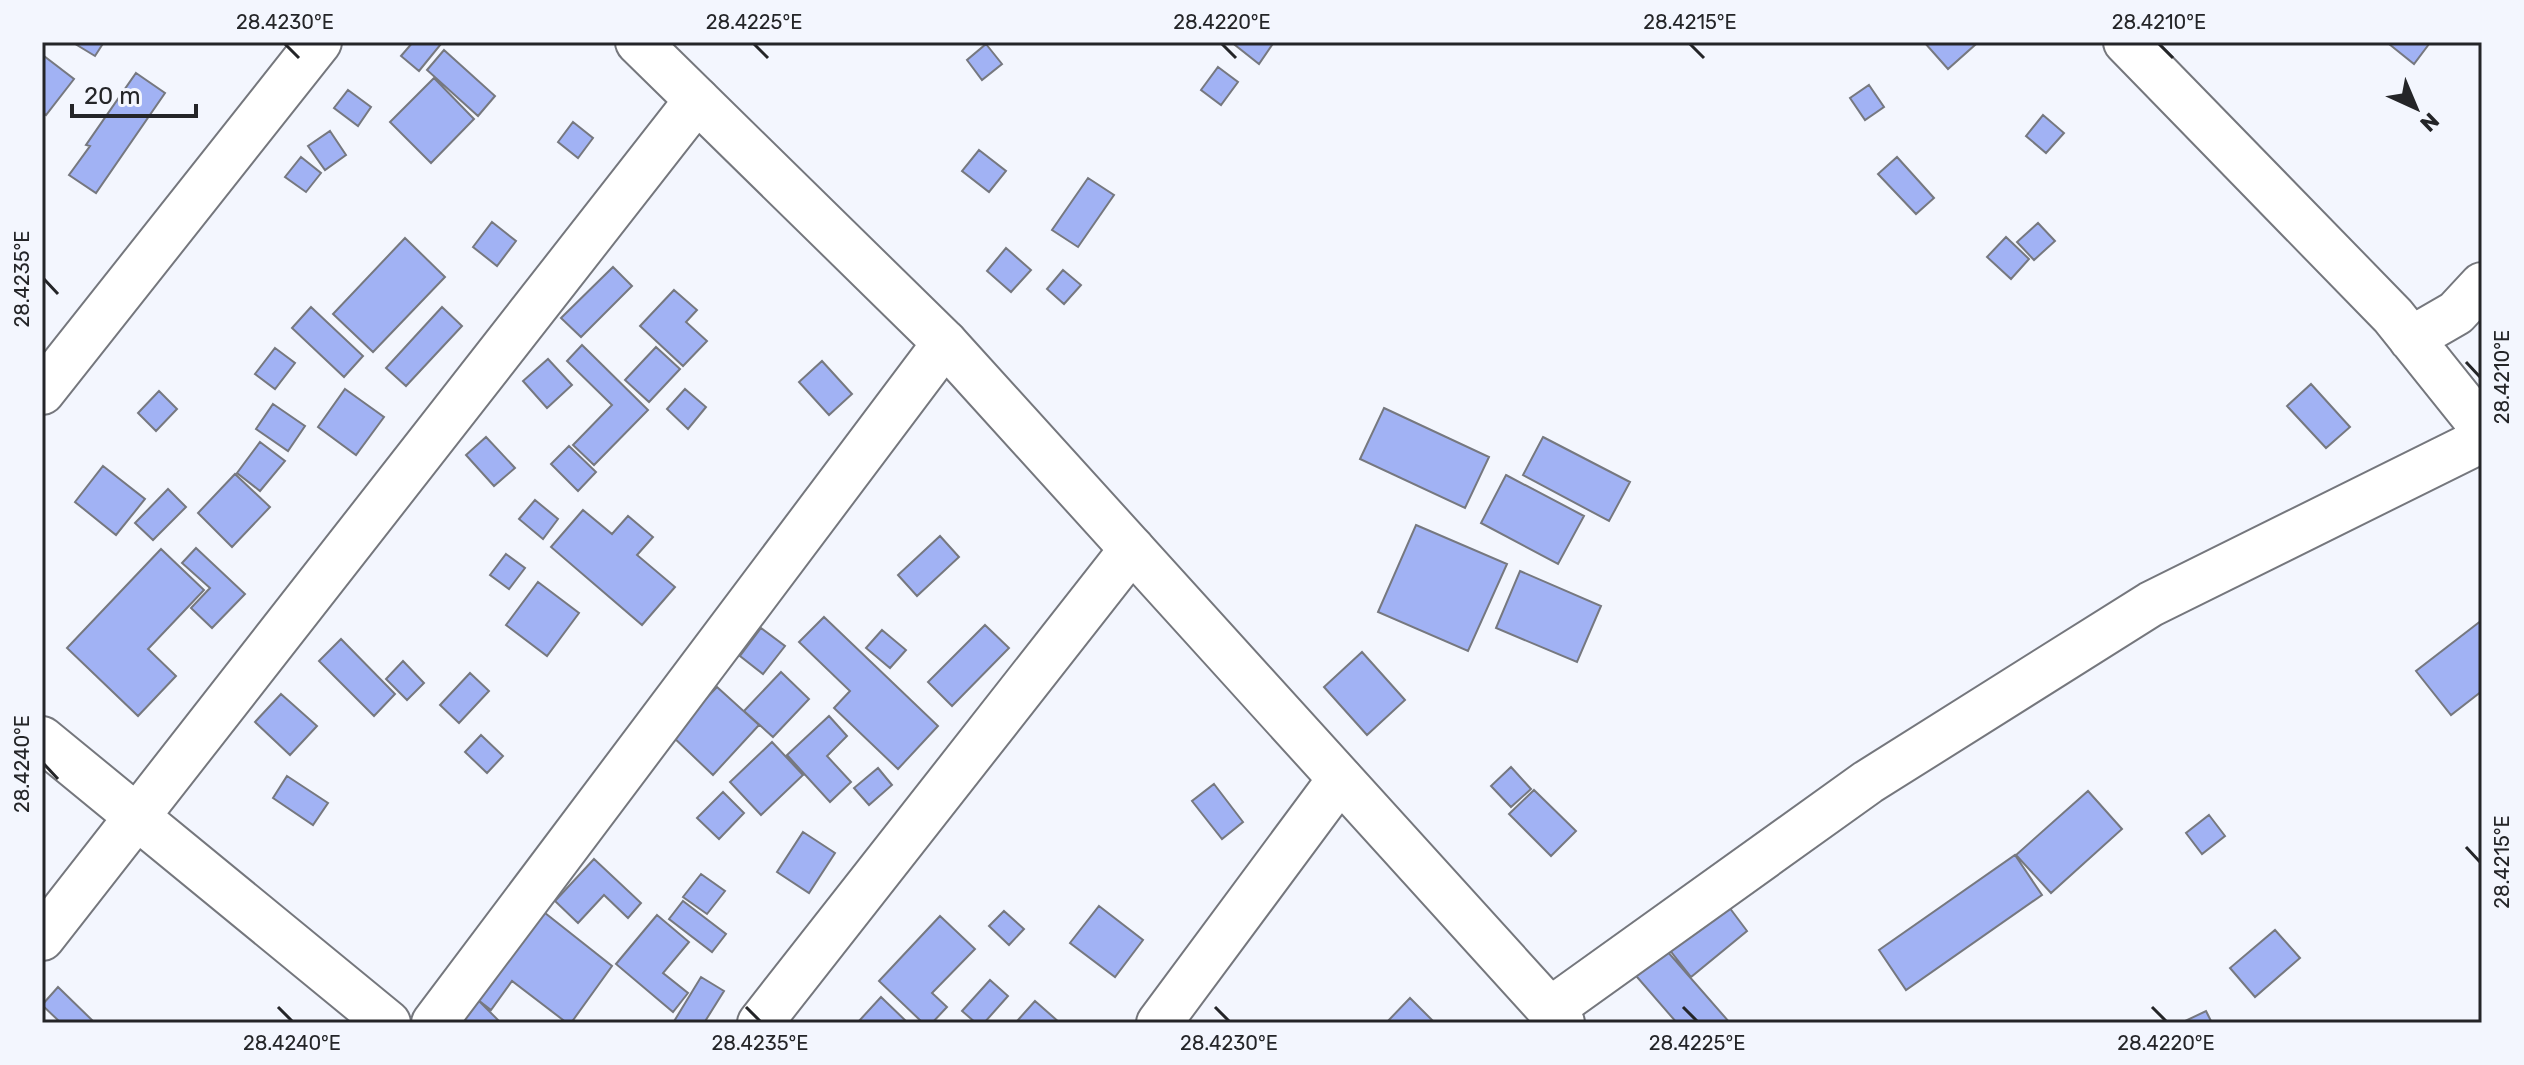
<svg xmlns="http://www.w3.org/2000/svg" width="2524" height="1065" viewBox="0 0 2524 1065" font-family="Rubik,sans-serif">
  <rect width="100%" height="100%" fill="#f3f6fe"/>
  <path fill="#a1b2f4" stroke="#76787f" stroke-width="2" d="M72,42h32l-9,14z
    M413,42h25l3,2 -22,27 -18,-15z
    M1237,42h37l-15,22 -24,-19z
    M1924,42h49l3,2 -28,25z
    M2390,42h36l3,2 -15,20 -25,-20z
    M986,44l16,20 -20,16 -15,-20z
    M444,50l51,46 -17,20 -51,-46z
    M44,56l30,23 -28,36 -4,-3v-53z
    M1218,67l20,15 -17,23 -20,-15z
    M136,73l29,20 -69,100 -27,-18 21,-29 -4,-1z
    M434,78l40,41 -43,44 -41,-41z
    M1869,85l15,22 -19,13 -15,-22z
    M348,90l23,17 -13,19 -24,-18z
    M2043,115l21,18 -18,20 -20,-17z
    M573,122l20,16 -15,20 -20,-16z
    M330,131l16,24 -21,15 -17,-24z
    M979,150l27,21 -17,21 -27,-21z
    M301,157l20,16 -15,19 -21,-15z
    M1897,157l37,41 -18,16 -38,-40z
    M1088,178l26,17 -36,52 -26,-17z
    M492,222l24,19 -19,25 -24,-19z
    M2038,223l17,18 -21,19 -17,-18z
    M2006,237l23,22 -18,20 -24,-22z
    M405,238l40,39 -72,75 -40,-38z
    M1006,248l25,22 -20,22 -24,-21z
    M613,267l19,19 -51,51 -20,-19z
    M1063,270l18,15 -17,19 -17,-15z
    M674,290l23,20 -11,12 21,19 -24,25 -43,-40z
    M311,307l52,49 -19,21 -52,-49z
    M442,307l20,19 -56,60 -20,-18z
    M582,345l66,65 -54,55 -21,-20 39,-40 -45,-44z
    M656,347l24,22 -31,33 -24,-22z
    M275,348l20,15 -20,26 -20,-15z
    M548,359l24,26 -25,23 -24,-27z
    M822,361l30,33 -23,21 -30,-33z
    M2311,384l39,43 -24,21 -39,-42z
    M345,389l39,28 -28,38 -38,-28z
    M685,389l21,18 -18,22 -21,-20z
    M159,391l18,18 -21,22 -18,-18z
    M273,404l32,22 -17,25 -32,-22z
    M1384,408l105,49 -24,51 -105,-49z
    M486,437l29,31 -21,18 -28,-31z
    M1543,437l87,45 -21,39 -86,-46z
    M260,442l25,19 -25,30 -23,-18z
    M569,446l27,26 -18,19 -27,-27z
    M103,466l42,33 -29,36 -41,-33z
    M235,474l35,33 -38,40 -34,-34z
    M1506,475l78,41 -26,48 -77,-41z
    M168,489l18,18 -33,33 -18,-17z
    M535,500l23,19 -15,20 -24,-20z
    M583,510l29,24 16,-18 25,21 -16,18 38,32 -33,38 -91,-78z
    M1416,525l91,39 -39,87 -90,-39z
    M940,536l19,21 -42,39 -19,-21z
    M196,548l49,46 -33,34 -21,-20 19,-20 -28,-25z
    M161,549l43,41 -56,59 28,27 -38,40 -71,-68z
    M506,554l19,14 -16,21 -19,-14z
    M1520,571l81,35 -24,56 -81,-34z
    M538,582l41,31 -32,43 -41,-31z
    M824,617l114,109 -40,43 -64,-61 16,-17 -51,-49z
    M2482,620v71l-31,24 -35,-44z
    M985,625l24,23 -57,58 -24,-24z
    M761,628l24,18 -22,28 -23,-18z
    M882,630l24,20 -16,18 -24,-20z
    M341,639l54,55 -21,22 -55,-55z
    M1362,652l43,48 -38,35 -43,-48z
    M403,661l21,22 -17,17 -21,-21z
    M781,672l28,27 -36,38 -29,-26z
    M470,673l19,18 -30,32 -19,-18z
    M717,687l42,38 -46,50 -42,-40z
    M281,694l36,32 -27,29 -35,-33z
    M829,716l18,20 -20,20 24,26 -21,20 -43,-47z
    M481,735l22,21 -16,17 -22,-21z
    M772,742l31,33 -42,40 -31,-33z
    M1511,767l20,22 -20,18 -20,-21z
    M878,768l14,17 -23,20 -15,-17z
    M287,776l41,27 -15,22 -40,-27z
    M1214,784l29,38 -21,17 -30,-38z
    M1534,790l42,41 -25,25 -42,-42z
    M2088,791l34,38 -71,64 -35,-38z
    M723,792l21,21 -25,26 -22,-21z
    M2209,815l16,21 -23,18 -16,-21z
    M803,832l32,21 -26,40 -32,-21z
    M2015,855l27,40 -136,95 -27,-40z
    M594,859l47,44 -13,15 -24,-23 -26,28 -23,-22z
    M701,874l24,17 -18,23 -24,-17z
    M1723,899l24,32 -56,46 -26,-33z
    M683,901l43,33 -14,18 -43,-33z
    M1099,906l44,34 -28,37 -45,-34z
    M540,909l72,57 -41,57h-4l-55,-42 -21,29 -18,-14z
    M1004,911l20,18 -15,16 -20,-19z
    M657,915l32,27 -26,31 25,20 -15,19 -57,-48z
    M940,916l35,33 -43,44 15,14 -15,16h-9l-44,-42z
    M2275,930l25,28 -45,39 -25,-29z
    M1660,943l70,80h-53l-46,-53z
    M701,977l23,14 -20,32h-31z
    M990,980l18,16 -24,27h-8l-14,-12z
    M58,987l37,36h-34l-19,-18z
    M881,997l27,26h-47l-2,-2z
    M476,998l25,25h-46z
    M1410,998l25,25h-49z
    M1035,1001l25,22h-39l-3,-3z
    M2206,1011l6,12h-31z"/>
  <g fill="none" stroke-linecap="round" stroke-linejoin="round">
    <defs>
      <path id="minor" d="M2126,42l267,274 89,111
        M2411,339l45,-26 26,-28
        M42,392l277,-350
        M42,739l346,284
        M42,938l655,-838
        M1550,1010l318,-228 283,-178 331,-164
        M434,1023l511,-680
        M760,1023l372,-474
        M1159,1023l181,-244"/>
      <path id="major" d="M638,42l307,301 617,680"/>
    </defs>
    <use href="#minor" stroke="#75777d" stroke-width="48"/>
    <use href="#major" stroke="#75777d" stroke-width="48"/>
    <use href="#minor" stroke="#fff" stroke-width="44"/>
    <use href="#major" stroke="#fff" stroke-width="44"/>
  </g>
  <path fill="none" stroke="#242528" stroke-width="3" d="M285,44l14,14M754,44l14,14M1222,44l14,14M1690,44l14,14M2159,44l14,14M44,279l14,15M2466,362l14,15M44,764l14,15M2466,847l14,15M278,1007l14,14M746,1007l14,14M1215,1007l14,14M1683,1007l14,14M2152,1007l14,14"/>
  <rect width="2524" height="1065" fill="none" stroke="#f3f6fe" stroke-width="88"/>
  <g transform="translate(2416 108) rotate(136)" stroke="#f3f6fe" stroke-width="6" paint-order="stroke">
  <path d="M0-6L14 30L0 20L-14 30Z" fill="#242528"/>
  <text y="-12" font-size="22" font-weight="bold" text-anchor="middle" fill="#242528">N</text>
  </g>
  <path d="M72 104v12h124v-12" fill="none" stroke="#242528" stroke-width="4"/>
  <text x="84" y="104" font-size="24" fill="#242528" stroke="#f3f6fe" stroke-width="6" paint-order="stroke">20 m</text>
  <rect x="44" y="44" width="2436" height="977" fill="none" stroke="#242528" stroke-width="3"/>
  <g font-size="20" text-anchor="middle" fill="#242528">
    <text x="285" y="29">28.4230°E</text>
    <text x="754" y="29">28.4225°E</text>
    <text x="1222" y="29">28.4220°E</text>
    <text x="1690" y="29">28.4215°E</text>
    <text x="2159" y="29">28.4210°E</text>
    <text transform="translate(22 279) rotate(-90)" y="7">28.4235°E</text>
    <text transform="translate(2502 377) rotate(-90)" y="7">28.4210°E</text>
    <text transform="translate(22 764) rotate(-90)" y="7">28.4240°E</text>
    <text transform="translate(2502 862) rotate(-90)" y="7">28.4215°E</text>
    <text x="292" y="1050">28.4240°E</text>
    <text x="760" y="1050">28.4235°E</text>
    <text x="1229" y="1050">28.4230°E</text>
    <text x="1697" y="1050">28.4225°E</text>
    <text x="2166" y="1050">28.4220°E</text>
  </g>
</svg>
